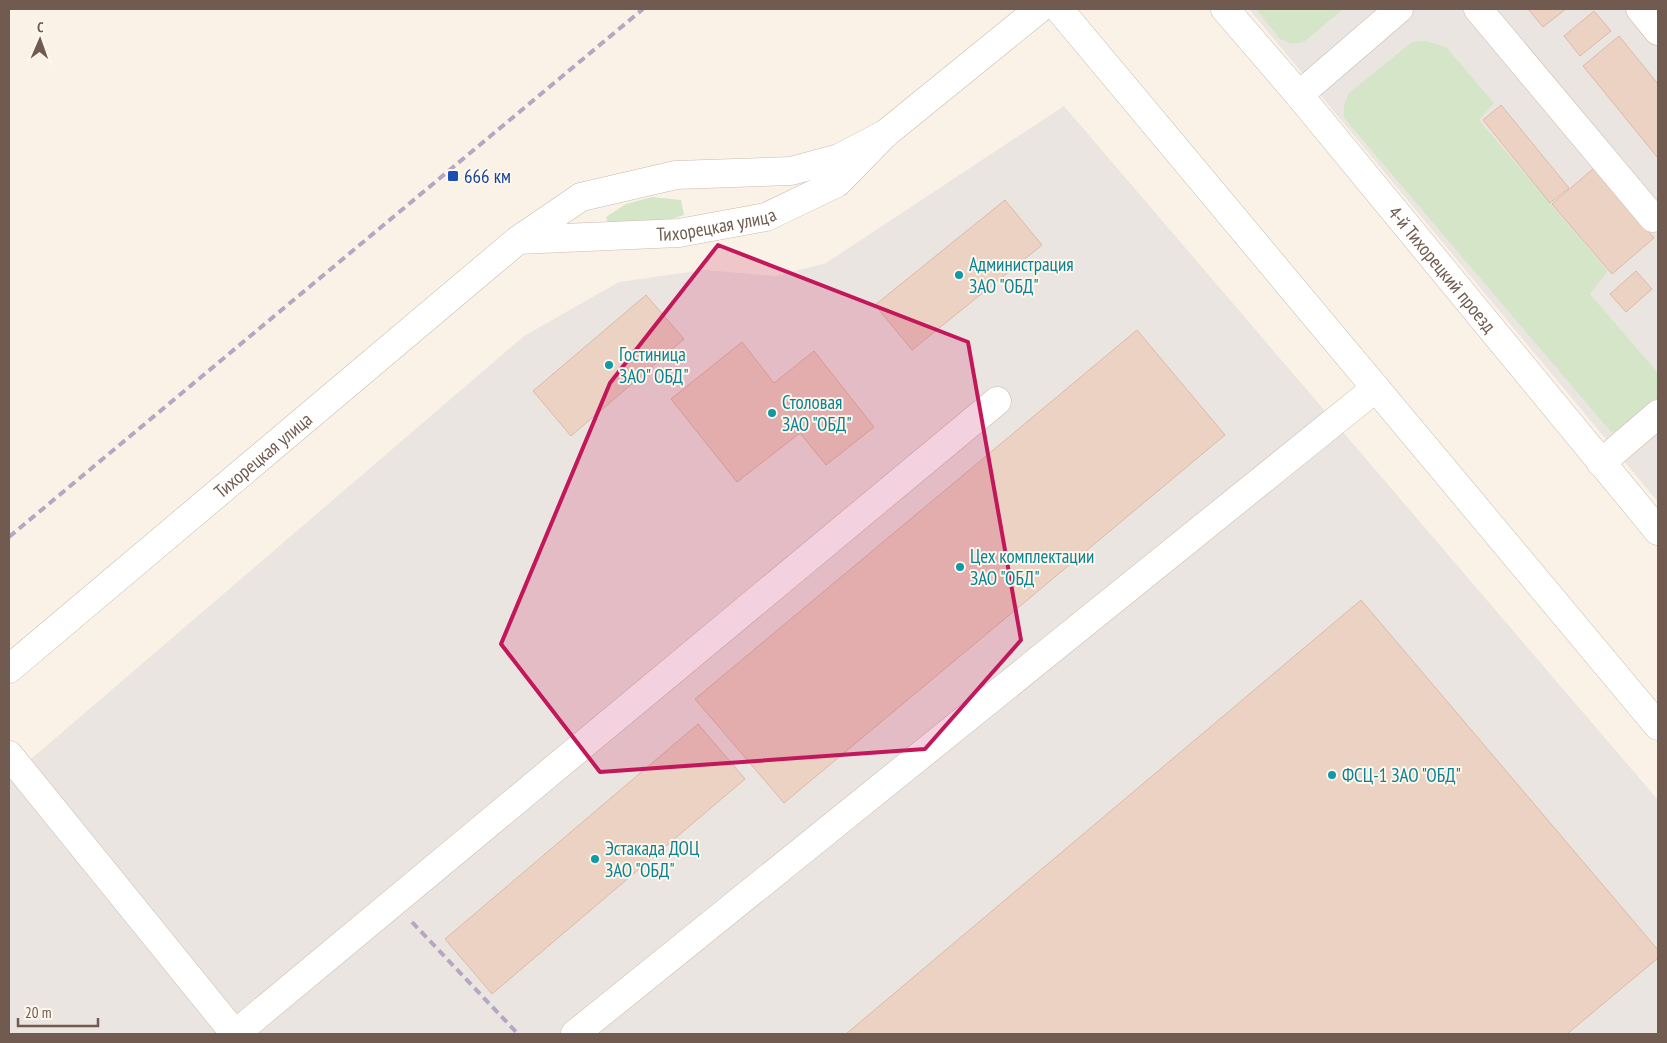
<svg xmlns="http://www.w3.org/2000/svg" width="1667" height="1043" viewBox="0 0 1667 1043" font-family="'PT Sans Narrow',sans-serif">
  <rect width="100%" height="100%" fill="#faf2e7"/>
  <path fill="#ebe5e1" d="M1249,9h409v493z
    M1064,106l594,694v234h-1649v-256l515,-442 95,-54 84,-12 73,6 50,-13z"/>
  <path fill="#d4e6c7" d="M1256,9h87l-39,33 -12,2 -12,-5z
    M1426,41l20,6 48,56 -15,17 129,151 -18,23 68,79v26l-30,30 -17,3 -267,-314v-13l5,-12 63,-51z
    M652,197l29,3 3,15 -12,4 -63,6 -3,-8 20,-13z"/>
  <path fill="#ecd2c2" stroke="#ddb9a5" d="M1528,9h38l-23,18z
    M1594,11l17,20 -31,25 -16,-20z
    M1619,36l39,48v74l-75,-92z
    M1501,105l68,83 -19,15 -67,-83z
    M1594,168l60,70 -42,36 -60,-70z
    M1005,200l37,45 -130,105 -37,-45z
    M1636,271l16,18 -26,23 -16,-18z
    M646,295l38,44 -113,97 -38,-45z
    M1137,330l88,105 -441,368 -89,-104z
    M742,342l32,41 40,-32 60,76 -48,38 -26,-32 -63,49 -66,-83z
    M1361,600l297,350v8l-91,76h-721z
    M698,724l47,55 -253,215 -47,-55z"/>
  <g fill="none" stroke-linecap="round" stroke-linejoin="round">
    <defs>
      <g id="minor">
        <path d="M1059,9l599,717"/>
        <path id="s1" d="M1225,9l74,86 359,436"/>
        <path d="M1478,9l175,209"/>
        <path d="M1640,9l18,22"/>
        <path d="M1299,95l100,-86"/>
        <path id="s2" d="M518,240l161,-7 87,-16 71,-34 48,-49 154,-125"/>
        <path d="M1601,463l57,-49"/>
        <path id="s3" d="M9,669l509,-429 63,-43 95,-22 115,-4 48,-13 46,-24"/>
        <path d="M9,755l226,279"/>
        <path d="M235,1034l762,-633"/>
        <path d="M575,1034l801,-646"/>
      </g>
    </defs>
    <use href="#minor" stroke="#cbbaaf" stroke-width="29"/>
    <use href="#minor" stroke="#fff" stroke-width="28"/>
    <path stroke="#b5a7c2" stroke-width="4" stroke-dasharray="8 5" stroke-linecap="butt" d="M9,537l634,-528
      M412,922l106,112"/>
  </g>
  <path fill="#c2185b" fill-opacity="0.2" stroke="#c2185b" stroke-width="4" stroke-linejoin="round" d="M718,245l250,97 53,298 -96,109 -325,23 -99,-128 109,-261z"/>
  <rect fill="#1a4fb4" stroke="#fdf7ed" stroke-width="2" x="447" y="170" width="12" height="12" rx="2.5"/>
  <g fill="#0f9aa8" stroke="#fdf7ed" stroke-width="2">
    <circle cx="959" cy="275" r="5"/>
    <circle cx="609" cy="365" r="5"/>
    <circle cx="772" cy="413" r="5"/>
    <circle cx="960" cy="567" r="5"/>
    <circle cx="1332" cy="775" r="5"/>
    <circle cx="595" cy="859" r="5"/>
  </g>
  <g text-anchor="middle" stroke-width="4" stroke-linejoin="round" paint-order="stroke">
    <g font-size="19" fill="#164399" stroke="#fdf7ed" text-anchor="start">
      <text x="464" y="183">666 км</text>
    </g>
    <g font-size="19" fill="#715a4f" stroke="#fdf7ed">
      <text dy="7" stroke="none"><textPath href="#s2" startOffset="199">Тихорецкая улица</textPath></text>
      <text dy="7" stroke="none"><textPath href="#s1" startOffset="339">4-й Тихорецкий проезд</textPath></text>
      <text dy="7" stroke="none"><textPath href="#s3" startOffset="332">Тихорецкая улица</textPath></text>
    </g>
    <g font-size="19" fill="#0d838f" stroke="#fdf7ed" text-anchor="start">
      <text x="969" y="271">Администрация<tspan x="969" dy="22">ЗАО "ОБД"</tspan></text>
      <text x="619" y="361">Гостиница<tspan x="619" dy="22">ЗАО" ОБД"</tspan></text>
      <text x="782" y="409">Столовая<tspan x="782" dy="22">ЗАО "ОБД"</tspan></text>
      <text x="970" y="563">Цех комплектации<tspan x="970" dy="22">ЗАО "ОБД"</tspan></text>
      <text x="1342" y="782">ФСЦ-1 ЗАО "ОБД"</text>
      <text x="605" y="855">Эстакада ДОЦ<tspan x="605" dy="22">ЗАО "ОБД"</tspan></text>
    </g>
  </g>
  <rect width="1667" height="1043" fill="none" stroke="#715a4f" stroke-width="20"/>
  <g transform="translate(40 40) rotate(2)" stroke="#fdf7ed" stroke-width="4" paint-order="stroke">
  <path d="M0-4L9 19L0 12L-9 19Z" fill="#715a4f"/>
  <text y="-8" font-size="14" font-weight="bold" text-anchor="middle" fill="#715a4f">С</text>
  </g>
  <path d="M18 1018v8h80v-8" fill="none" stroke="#715a4f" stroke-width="2.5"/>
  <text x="25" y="1018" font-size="15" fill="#715a4f" stroke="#fdf7ed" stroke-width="4" paint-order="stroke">20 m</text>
</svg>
